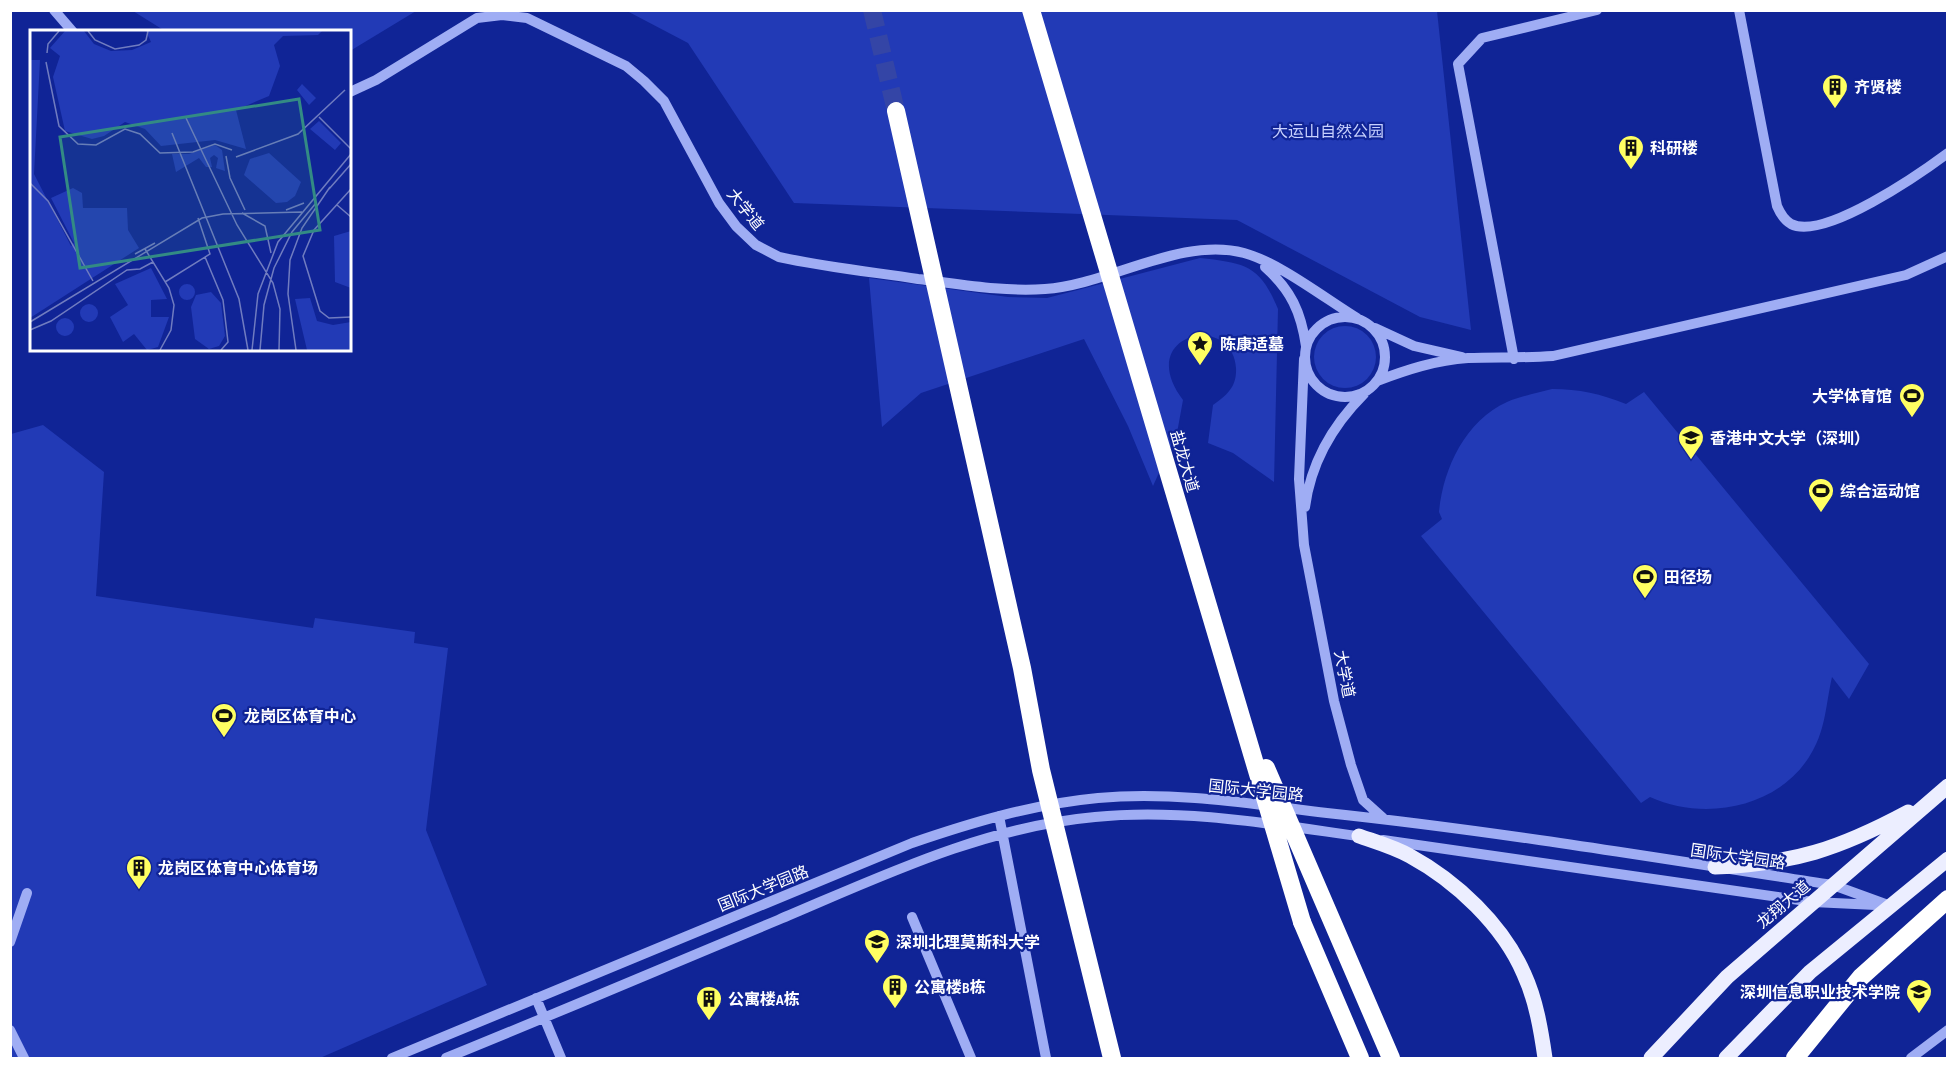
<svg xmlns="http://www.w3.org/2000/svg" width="1958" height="1069" viewBox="0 0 1958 1069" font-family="'Sofia Sans Condensed','Noto Sans SC',sans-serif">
  <rect width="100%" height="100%" fill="#102496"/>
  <path fill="#223ab6" d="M133,11h283l-66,40v-19l-185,-1z
    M627,11h810l34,319 -51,-13 -183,-97 -443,-17 -106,-160z
    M1200,258c45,5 60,7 78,51l-4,173 -41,-29 -25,-10 5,-38c14,-10 24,-18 23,-37 -4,-57 -103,-34 -53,32l-6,33 -24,53 -25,-60 -44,-87 -163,54 -39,34 -13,-149 139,19 39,1z
    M1314 357a31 31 0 1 1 62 0a31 31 0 1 1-62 0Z
    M1552,389c27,0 49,5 74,15l18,-12 225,272 -20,35 -17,-22c-6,26 -6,51 -20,75 -31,56 -107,70 -162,45l-9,6 -220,-267 21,-17 -3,-7c4,-43 26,-91 68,-110 14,-6 30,-9 45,-13z
    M43,425l61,47 -8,124 217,32 2,-10 100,14 -1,11 34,5 -22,182 61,155 -167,73h-309v-624z"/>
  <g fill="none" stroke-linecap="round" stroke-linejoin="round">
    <path stroke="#3445a6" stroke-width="18" stroke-dasharray="18 9" stroke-linecap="butt" d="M872,10l24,101"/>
    <path stroke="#9fadf4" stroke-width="10" d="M54,10l19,22
      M1739,10l38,196c3,7 7,14 14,18 33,17 130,-51 157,-71
      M350,92l26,-12 101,-62 25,-3 25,3 99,48 18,15 20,20 55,102 17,23 20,19 23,12c46,10 93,15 139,22 42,5 84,13 127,10 63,-4 136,-53 199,-36 34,9 82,46 113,65
      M1265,267c26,23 36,45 41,79
      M1305 357a40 40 0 1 1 80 0a40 40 0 1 1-80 0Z
      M1375,328l39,18 48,11
      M1304,359l-5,120 5,66 30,156 17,64 12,35 20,18
      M1514,359l-56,-295 24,-26 115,-28
      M1377,381c29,-11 59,-21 91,-23 28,-1 56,0 85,-2l353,-81 42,-19
      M1305,507c6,-45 27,-81 59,-113
      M999,816l47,242
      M1383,840l430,62 63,3
      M912,917l59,141
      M10,942l17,-49
      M536,998l25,60
      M10,1030l14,28
      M392,1058l520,-215c61,-21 122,-39 186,-45 77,-7 154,6 229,15 169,18 338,46 506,72l55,20
      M446,1058c111,-45 221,-92 332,-138 102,-43 205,-93 317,-103 89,-9 182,8 270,20
      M1911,1058l37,-28"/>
    <path stroke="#eceeff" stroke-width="15" d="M1359,836c17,6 35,11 51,20 46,25 93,69 114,118 12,26 17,56 21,84
      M1715,867c78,-3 124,-18 193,-55
      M1651,1058l76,-81 221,-191
      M1726,1058l84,-86 138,-113"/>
    <path stroke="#fff" stroke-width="18" d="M1302,922l58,136
      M1795,1058l66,-81 87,-78"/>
    <path stroke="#fff" stroke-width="18" d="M1031,10l271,912
      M896,111l126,557 19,102 71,288
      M1266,768l125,290"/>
  </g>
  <defs>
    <symbol id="building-pin" viewBox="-11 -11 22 30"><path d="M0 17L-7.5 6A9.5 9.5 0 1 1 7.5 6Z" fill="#ffff62" stroke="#102496"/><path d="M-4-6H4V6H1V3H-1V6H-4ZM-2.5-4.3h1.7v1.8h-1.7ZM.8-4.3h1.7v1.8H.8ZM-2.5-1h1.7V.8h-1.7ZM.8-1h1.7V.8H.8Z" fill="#111"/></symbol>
    <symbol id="sight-pin" viewBox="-11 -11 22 30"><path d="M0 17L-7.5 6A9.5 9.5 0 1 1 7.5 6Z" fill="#ffff62" stroke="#102496"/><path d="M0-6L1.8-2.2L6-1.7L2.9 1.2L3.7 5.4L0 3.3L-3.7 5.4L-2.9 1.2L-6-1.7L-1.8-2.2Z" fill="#111"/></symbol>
    <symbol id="stadium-pin" viewBox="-11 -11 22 30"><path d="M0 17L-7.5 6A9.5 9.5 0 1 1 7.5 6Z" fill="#ffff62" stroke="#102496"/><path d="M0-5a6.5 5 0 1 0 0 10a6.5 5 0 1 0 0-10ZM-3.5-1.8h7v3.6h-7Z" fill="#111"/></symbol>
    <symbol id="university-pin" viewBox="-11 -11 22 30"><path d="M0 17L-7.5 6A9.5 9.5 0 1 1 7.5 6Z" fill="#ffff62" stroke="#102496"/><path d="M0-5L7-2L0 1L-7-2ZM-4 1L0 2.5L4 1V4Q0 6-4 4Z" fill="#111"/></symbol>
  </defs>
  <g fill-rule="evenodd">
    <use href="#building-pin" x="1820" y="72" width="30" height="40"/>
    <use href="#building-pin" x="1616" y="133" width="30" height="40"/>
    <use href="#sight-pin" x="1185" y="329" width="30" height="40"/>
    <use href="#stadium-pin" x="1897" y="381" width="30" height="40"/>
    <use href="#university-pin" x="1676" y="423" width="30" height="40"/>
    <use href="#stadium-pin" x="1806" y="476" width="30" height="40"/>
    <use href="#stadium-pin" x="1630" y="562" width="30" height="40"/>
    <use href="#stadium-pin" x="209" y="701" width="30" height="40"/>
    <use href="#building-pin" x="124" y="853" width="30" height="40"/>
    <use href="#university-pin" x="862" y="927" width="30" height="40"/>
    <use href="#building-pin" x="880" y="972" width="30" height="40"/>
    <use href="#university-pin" x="1904" y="977" width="30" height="40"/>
    <use href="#building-pin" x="694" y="984" width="30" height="40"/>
  </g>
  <g text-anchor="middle" stroke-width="4.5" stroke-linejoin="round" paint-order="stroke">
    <g font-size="16" font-weight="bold" fill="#fff" stroke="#102496" text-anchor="start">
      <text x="1854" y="93">齐贤楼</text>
      <text x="1650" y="154">科研楼</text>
      <text x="1220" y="350">陈康适墓</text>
      <text x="1892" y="402" text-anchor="end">大学体育馆</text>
      <text x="1710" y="444">香港中文大学（深圳）</text>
      <text x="1840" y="497">综合运动馆</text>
      <text x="1664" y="583">田径场</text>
      <text x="244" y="722">龙岗区体育中心</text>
      <text x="158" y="874">龙岗区体育中心体育场</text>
      <text x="896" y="948">深圳北理莫斯科大学</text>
      <text x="914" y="993">公寓楼B栋</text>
      <text x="1900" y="998" text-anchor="end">深圳信息职业技术学院</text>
      <text x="728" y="1005">公寓楼A栋</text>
    </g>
    <g font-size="16" fill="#c7d0fe" stroke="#102496">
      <text x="1328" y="137">大运山自然公园</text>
    </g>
    <g font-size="16" fill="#fff" stroke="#102496">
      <text transform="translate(746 209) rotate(51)" y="6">大学道</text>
      <text transform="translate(1185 461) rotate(74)" y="6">盐龙大道</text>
      <text transform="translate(1345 674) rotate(79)" y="6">大学道</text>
      <text transform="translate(1256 790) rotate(6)" y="6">国际大学园路</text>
      <text transform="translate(1738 856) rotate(8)" y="6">国际大学园路</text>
      <text transform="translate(763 888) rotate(-22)" y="6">国际大学园路</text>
      <text transform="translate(1783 904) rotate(-40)" y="6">龙翔大道</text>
    </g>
  </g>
  <g transform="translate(30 30)">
    <rect width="321" height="321" fill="#102496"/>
    <path d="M35,1h19l10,13 17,7 21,-1 19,-8 -5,-11h176l-4,4 -35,1 -9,9 6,21 -11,30 -33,14 10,39 -31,-9 -54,6 -16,-17 -20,-7 -21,14 -12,3 -27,-8 -12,-54 7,-21 -10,-8zM0,30h10l-6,114 37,72 3,-3 -23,-45 22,-10 9,5 1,15h44l1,22 11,18 -109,70zM272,54l14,14 -7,7 -12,-15zM289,91l22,22 -6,7 -25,-21zM185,115l7,5 3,21 -9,-3 2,-10 -4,-3 -4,3 2,9h-6l-7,-9 -23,14 -4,-18h17zM239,123l32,29 -6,14 -8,6 -11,1 -32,-28 6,-16zM321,201v57l-16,-6 -1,-46zM121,238l16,31 -16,1v17h18l-11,30 -11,3 -13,-16 -11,8 -13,-25 18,-12 -13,-21zM149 262a8 8 0 1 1 16 0a8 8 0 1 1-16 0ZM181,262l10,11 4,33 -6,10 -10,3 -14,-10 -4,-32 5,-12zM280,268l7,23 16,4 18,-3v28h-44l-12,-51zM50 283a9 9 0 1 1 18 0a9 9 0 1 1-18 0ZM26 297a9 9 0 1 1 18 0a9 9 0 1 1-18 0Z" fill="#223ab6"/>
    <path fill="none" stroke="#707cc0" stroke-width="1.5" d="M58,1l7,9 20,9 24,-4 7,-5 2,-9M17,23l1,-9 11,-13M16,32l13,64 19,18 18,1 29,-16 15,5 20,19 33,-1 22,-8 17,6M289,87l32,32M156,88l51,107 36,58 7,26 -1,41M142,103l67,166 9,51M196,126l4,22 15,32M206,127l62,-23 47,-44M0,153l18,18 45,80M299,159l22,-25M321,159l-37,41 -11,26 17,55 9,7 22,-1M307,175l14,12M256,180l18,-7M212,183l23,13 6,27M115,219l24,39 5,17 -3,25 -11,20M105,224l20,-11M175,227l18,43 5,42 -7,8M135,252l45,-28 -12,-36M0,292l172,-104 21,-4 79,-2M0,300l21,-9 76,-51 13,-1 13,-7M222,320l6,-56 20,-52 73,-88M230,320l4,-45 10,-37 18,-36 24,-29M266,320l-8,-56 2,-34 12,-32 28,-41"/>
    <path fill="#338b84" fill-opacity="0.15" stroke="#338b84" stroke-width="3" d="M269,69l21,131 -240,38 -20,-131z"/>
    <rect width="321" height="321" fill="none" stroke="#fff" stroke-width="3"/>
  </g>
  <rect width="1958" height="1069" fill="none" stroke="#ffffff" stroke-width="24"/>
</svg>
